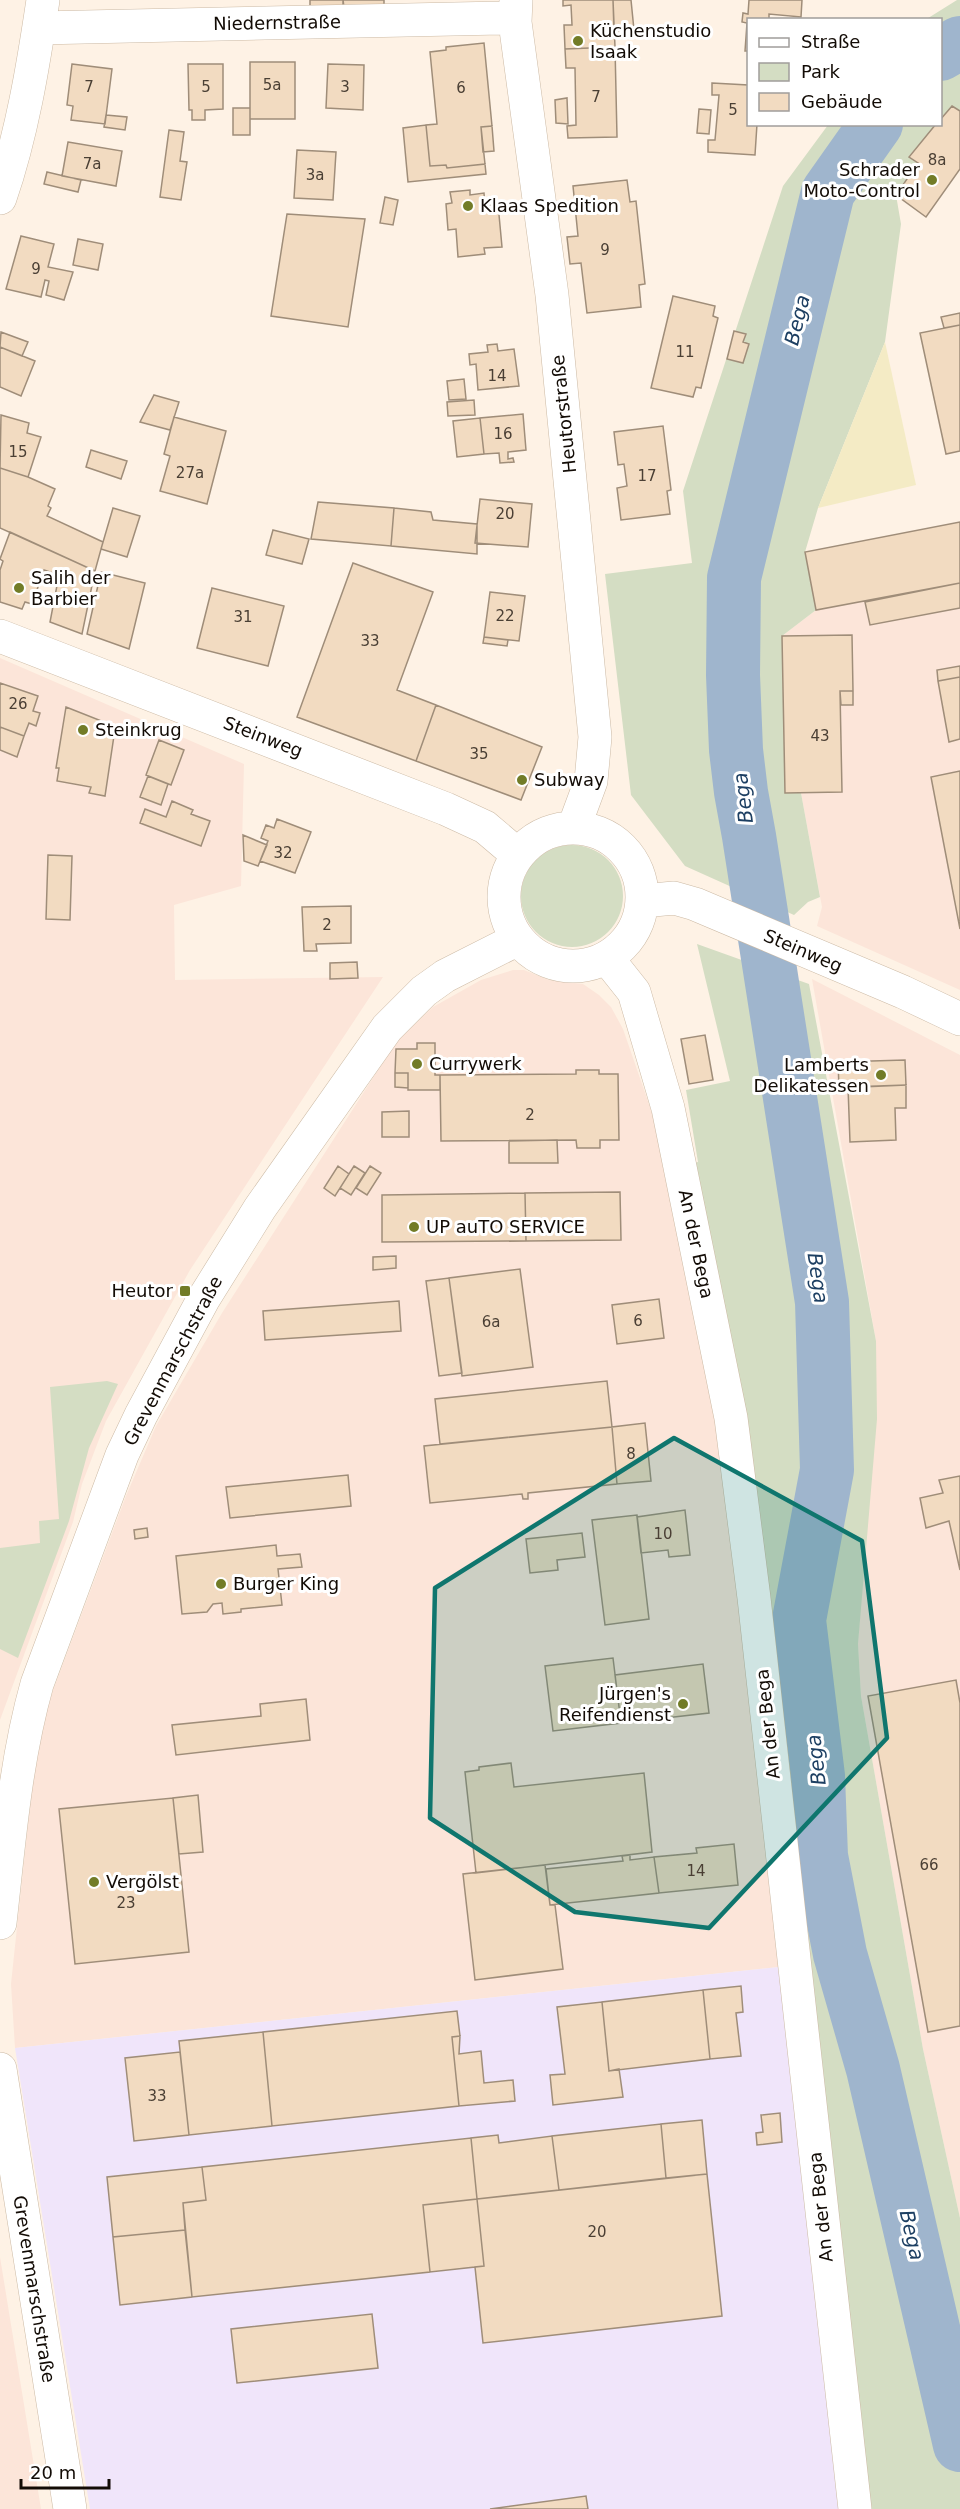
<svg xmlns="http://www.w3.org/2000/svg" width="960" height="2509" viewBox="0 0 960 2509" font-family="'DejaVu Sans',sans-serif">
  <rect width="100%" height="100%" fill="#fef2e5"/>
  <path fill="#fce5d9" d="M960,583v407l-143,-64 5,-19 -21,-114h-16l-3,-157 34,-26z
    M0,658l244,106 -3,122 -67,19 1,75 208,-3 -193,293 -84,151 -24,63 -9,38 -73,198z
    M513,970h11l25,10 34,4 16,11 12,12 12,22 29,84 66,300 61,554 -764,81 -4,-64 25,-236 16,-55 74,-197 30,-70 66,-113 174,-271 37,-35 48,-27z
    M812,979l148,76v1163l-37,-169 -62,-353 -3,-51 18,-304z
    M0,2257l41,252h-41z"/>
  <path fill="#f0e5fa" d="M779,1967l68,542h-757l-75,-461z"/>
  <path fill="#d4ddc3" d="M957,0h3v111l-19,9 -1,-100h-15z
    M828,125h108l-27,31 9,7 -22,32 5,29 -16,118 -67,166 -13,44 11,58 -34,26 3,157h16l19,104 -12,5 -14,13 -109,-49 -54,-71 -26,-221 87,-11 -9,-72 100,-305z
    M521 896a51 51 0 1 1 102 0a51 51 0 1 1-102 0Z
    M697,944l112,40 67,357 1,78 -19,225 3,52 62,353 37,169v291h-93l-177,-1345 8,-2 -12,-72 44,-9z
    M107,1381l11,3 -29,64 -20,73 -51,137 -18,-9v-101l40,-5 -1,-22 20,-2 -9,-132z"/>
  <path fill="#f4ebc5" d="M885,342l31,143 -98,23z"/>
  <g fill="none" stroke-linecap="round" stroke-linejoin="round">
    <path stroke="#9fb5cd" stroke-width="54" d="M940,54l20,-11
      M876,124l-48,68 -94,386 -1,97 3,75 5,42 8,44 73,466 5,168 -28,150 19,156 3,80 19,98 33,115 87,376"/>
  </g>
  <path fill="#f2dbc1" stroke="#9f8d79" stroke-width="1.5" d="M310,0h33l1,7 -34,1z
    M343,0h41v11l-41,1z
    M563,0h50l2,47 -50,2 -1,-24h8l-1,-20 -8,1z
    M613,0h18l3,30 -20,1z
    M749,0h53l-1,17 -32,-3v6h-21v31h-3l2,-28 -5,-1 1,-9 5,1z
    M484,43l8,83 -11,1 4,37 -38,4 -1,-3 -16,1 -4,-41 11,-1 -7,-72 16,-2v-3z
    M615,47l2,90 -49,1 -1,-12 9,-1 -1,-57h-9l-1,-19z
    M250,62h45v57h-45z
    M72,64l40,5 -7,55 -34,-4 2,-14 -6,-1z
    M188,64h35v45l-18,1v10h-13v-10h-3z
    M328,64l36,1 -1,45 -37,-2z
    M712,83l36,2v39h9l-2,31 -47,-3v-12h7l4,-45h-7z
    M567,98l1,26 -12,-1 -1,-23z
    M952,106l8,5v58l-34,48 -30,-22 22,-32 -9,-6 27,-33h4v-4z
    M233,108h17v27h-17z
    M699,109l12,1 -2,24 -12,-1z
    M106,115l21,2 -2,13 -21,-3z
    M426,125l4,41 16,-1 1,3 38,-4 1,10 -78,8 -5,-54z
    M492,126l2,25 -11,1 -2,-25z
    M169,130l15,2 -4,29 7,1 -6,38 -21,-3z
    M68,142l54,9 -6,35 -54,-10z
    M297,150l39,2 -3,48 -39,-2z
    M47,172l34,8 -3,12 -34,-8z
    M627,180l3,22 6,-1 9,83 -6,1 2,22 -54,6 -6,-50 -11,1 -3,-27 11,-1 -5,-50z
    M470,190v5l14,-2 1,13 13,-2 4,43 -18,1 1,6 -27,3 -2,-28 -8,1 -2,-26 6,-1 -2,-11z
    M385,197l13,3 -5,25 -13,-2z
    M287,214l78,5 -17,108 -77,-11z
    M21,236l33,8 -6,23 25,5 -9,28 -18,-5 3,-14 -4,-1 -4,17 -35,-8z
    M78,239l25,5 -5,26 -25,-5z
    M673,296l42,10 -2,10 5,2 -17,70 -5,-1 -3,10 -42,-9z
    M960,313v12l-16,3 -3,-11z
    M960,325v126l-14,3 -26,-121z
    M734,331l12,3 -3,8 6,2 -6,19 -16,-4z
    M1,332l27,10 -6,14 -22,-9z
    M497,344l1,7 16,-2 5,37 -41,4 -2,-26 -6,1 -1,-11 19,-2 -1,-7z
    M0,347l35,14 -14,35 -21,-9z
    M464,379l2,20 -17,1 -2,-19z
    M154,395l25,7 -9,28 -30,-8z
    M474,400l1,15 -27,1 -1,-14z
    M523,414l3,36 -18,2v7l5,-1 1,4 -14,1 -1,-10 -15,1 -4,-36z
    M1,415l28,8 -2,10 14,4 -13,40 -28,-9z
    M174,417l52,14 -19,73 -47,-13 10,-35 -6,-2z
    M480,418l4,36 -27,3 -4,-36z
    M663,426l8,64 -4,1 3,23 -49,6 -4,-32 10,-2 -3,-22 -6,1 -4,-33z
    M91,450l36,11 -6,18 -35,-12z
    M0,468l28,9 27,12 -7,17 3,2 -4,8 56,26 -8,29 -95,-43z
    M480,499l52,5 -4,43 -53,-4z
    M318,502l76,6 -3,38 -80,-7z
    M113,508l27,8 -13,41 -26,-8z
    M394,508l37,4 2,8 44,4v30l-86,-8z
    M960,522v61l-144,27 -11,-58z
    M273,530l36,9 -7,25 -36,-9z
    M10,532l85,39 -13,63 -32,-12 9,-47 -15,-5 -12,34 -7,-2 -3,7 -22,-7v-32l3,-9 -3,-2z
    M353,563l80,29 -36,98 39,15 -20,56 -119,-44z
    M101,572l44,11 -16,66 -42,-15z
    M960,583v25l-90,17 -5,-23z
    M212,588l72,18 -16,60 -71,-18z
    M490,592l35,4 -6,45 -35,-4z
    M852,635l1,56h-13l2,101 -57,1 -3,-157z
    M484,637l24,3 -1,6 -24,-3z
    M960,666v11l-22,4 -1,-11z
    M960,677v62l-11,3 -11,-61z
    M0,683l38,13 -5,15 7,2 -4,13 -7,-3 -5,13 -24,-9z
    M840,691h13v14h-12z
    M436,705l106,42 -21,53 -105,-39z
    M66,707l38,15v3l11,4 -10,67 -16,-3 2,-6 -34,-6 2,-13h-3z
    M0,727l24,9 -7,21 -17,-7z
    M159,740l25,10 -13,35 -25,-10z
    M960,771v158l-29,-152z
    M148,776l20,8 -7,21 -21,-8z
    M172,801l21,9 -2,4 19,7 -9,25 -61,-23 5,-14 21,8z
    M277,819l34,13 -16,41 -35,-12 8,-20 -7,-3 5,-13 8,3z
    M243,835l24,10 -9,21 -14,-5z
    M48,855l24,1 -2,64 -24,-1z
    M351,906v37l-35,1 1,7h-13l-2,-44z
    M357,962l1,16 -28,1v-16z
    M705,1035l8,45 -24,4 -8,-45z
    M417,1043h18v32h5v15h-32v-17h-13l1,-24h21z
    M905,1060l1,25 -67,3 -1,-26z
    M576,1070h23v4h19l1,66h-19v8h-23l-1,-8 -135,1 -1,-66 136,-1z
    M395,1073h13v15l-13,-1z
    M906,1085v23h-11l1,32 -46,2 -2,-55z
    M409,1111v26h-27v-25z
    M557,1140l1,23h-49v-22z
    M338,1166l11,8 -14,22 -11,-8z
    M354,1166l11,7 -14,22 -11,-7z
    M370,1166l11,7 -14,22 -11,-7z
    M620,1192l1,48 -95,1 -1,-48z
    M525,1193l1,48 -144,1v-47z
    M396,1256v12l-23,2v-13z
    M520,1269l13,98 -71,9 -13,-98z
    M449,1278l13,95 -23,3 -13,-95z
    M659,1299l5,39 -47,6 -5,-39z
    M399,1301l2,30 -136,9 -2,-29z
    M607,1381l5,46 -172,17 -5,-45z
    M645,1423l6,58 -34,3 -5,-57z
    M612,1427l5,57 -89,9v6h-5l-1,-5 -92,9 -6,-57z
    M348,1475l3,31 -121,12 -4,-31z
    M960,1476v94l-11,-49 -23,7 -6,-30 23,-5 -4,-13z
    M685,1510l5,45 -21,2 -1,-7 -27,3 -4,-36z
    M637,1515l12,104 -44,6 -13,-105z
    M147,1528l1,9 -13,2 -1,-9z
    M582,1533l3,24 -28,3 1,10 -28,3 -4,-34z
    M276,1545l1,11 23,-2 2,13 -24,2 4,36 -41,4v3l-18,2 -1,-11 -9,1 -6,8 -25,2 -6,-58z
    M613,1658l8,65 -68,8 -8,-65z
    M703,1664l6,49 -88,10 -6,-48z
    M956,1680l4,23v323l-32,6 -60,-336z
    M306,1699l4,41 -134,15 -4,-30 89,-9 -1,-12z
    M511,1763l3,24 130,-14 8,79 -176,21 -11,-101 14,-2v-3z
    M198,1795l5,57 -24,2 -6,-56z
    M173,1798l16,154 -114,12 -16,-155z
    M734,1844l4,41 -79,8 -5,-36 43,-4 -1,-5z
    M630,1855v5l24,-3 5,36 -109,12 -4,-36 77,-8 -1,-5z
    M545,1865l5,40h5l8,64 -88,11 -12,-106z
    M741,1986l2,26 -7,1 5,43 -31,3 -7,-69z
    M703,1990l7,69 -101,12 -7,-69z
    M602,2002l7,69 10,-2 4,28 -70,8 -3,-30 15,-1 -8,-67z
    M457,2011l3,25 -8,1 7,69 -187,20 -9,-94z
    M263,2032l9,94 -83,9 -10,-94z
    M460,2036l-1,18 22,-3 3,32 29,-3 2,21 -56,5 -7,-69z
    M180,2052l9,83 -55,6 -9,-83z
    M780,2113l2,29 -25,3 -1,-12 7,-1 -2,-17z
    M702,2120l5,54 -41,4 -5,-54z
    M661,2124l5,54 -107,12 -7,-54z
    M498,2135l1,8 53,-7 7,54 -82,9 -6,-61z
    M471,2138l6,61 -54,6 7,67 -238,25 -9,-94 23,-3 -4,-33z
    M202,2167l4,33 -23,3 2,27 -72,7 -6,-60z
    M707,2174l15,142 -239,27 -8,-76 9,-1 -7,-67z
    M477,2199l7,67 -54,6 -7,-67z
    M185,2230l7,67 -72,8 -7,-68z
    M372,2314l6,54 -141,15 -6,-54z
    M586,2496l2,13h-98z"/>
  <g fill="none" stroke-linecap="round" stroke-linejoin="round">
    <defs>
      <path id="minor" d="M516,0l-1,22 37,273 43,442 -4,44 -17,46
        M39,28l462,-10 14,4
        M0,198c22,-64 33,-131 43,-198
        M0,636l446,173 39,18 33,28
        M504 897a69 69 0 1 1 138 0a69 69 0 1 1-138 0Z
        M643,901l31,-3 21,6 208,88 57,27
        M607,958l27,34 34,116 63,310 23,180 101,911
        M0,1923c9,-80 15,-161 37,-239l85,-229 19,-40 63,-117 56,-90 127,-180 37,-37 21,-15 73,-37
        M0,2069l70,440"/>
    </defs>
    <use href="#minor" stroke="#ccbaa5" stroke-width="34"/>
    <use href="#minor" stroke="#fff" stroke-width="33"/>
  </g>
  <path fill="#0f766e" fill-opacity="0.2" stroke="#0f766e" stroke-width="4.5" stroke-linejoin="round" d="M674,1438l188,103 25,197 -178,190 -134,-16 -145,-94 5,-230z"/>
  <g fill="#727c27" stroke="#fff" stroke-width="2">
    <circle cx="578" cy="41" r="6"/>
    <circle cx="932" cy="180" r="6"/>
    <circle cx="468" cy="206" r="6"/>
    <circle cx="19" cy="588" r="6"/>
    <circle cx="83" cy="730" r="6"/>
    <circle cx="522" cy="780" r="6"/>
    <circle cx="417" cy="1064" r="6"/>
    <circle cx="881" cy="1075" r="6"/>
    <circle cx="414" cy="1227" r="6"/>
    <rect x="179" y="1285" width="12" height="12" rx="3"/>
    <circle cx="221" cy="1584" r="6"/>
    <circle cx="683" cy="1704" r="6"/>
    <circle cx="94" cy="1882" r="6"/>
  </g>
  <g text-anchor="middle" stroke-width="6" stroke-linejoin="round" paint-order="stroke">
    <g font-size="15" fill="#4a3f34">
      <text x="272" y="90">5a</text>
      <text x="89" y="92">7</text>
      <text x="206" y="92">5</text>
      <text x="345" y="92">3</text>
      <text x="461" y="93">6</text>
      <text x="596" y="102">7</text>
      <text x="733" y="115">5</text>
      <text x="937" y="165">8a</text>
      <text x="92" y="169">7a</text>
      <text x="315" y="180">3a</text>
      <text x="605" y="255">9</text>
      <text x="36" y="274">9</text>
      <text x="685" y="357">11</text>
      <text x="497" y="381">14</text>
      <text x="503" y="439">16</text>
      <text x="18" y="457">15</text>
      <text x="190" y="478">27a</text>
      <text x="647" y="481">17</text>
      <text x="505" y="519">20</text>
      <text x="505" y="621">22</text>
      <text x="243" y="622">31</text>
      <text x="370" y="646">33</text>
      <text x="18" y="709">26</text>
      <text x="820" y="741">43</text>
      <text x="479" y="759">35</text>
      <text x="283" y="858">32</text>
      <text x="327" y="930">2</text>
      <text x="530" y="1120">2</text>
      <text x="638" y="1326">6</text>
      <text x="491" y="1327">6a</text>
      <text x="631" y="1459">8</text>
      <text x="663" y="1539">10</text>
      <text x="929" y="1870">66</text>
      <text x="696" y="1876">14</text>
      <text x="126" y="1908">23</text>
      <text x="157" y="2101">33</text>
      <text x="597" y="2237">20</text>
    </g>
    <g font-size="18" fill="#120b05" stroke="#fff">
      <text transform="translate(277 23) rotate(-1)" y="6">Niedernstraße</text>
      <text transform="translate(564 414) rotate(-96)" y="6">Heutorstraße</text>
      <text transform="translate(263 737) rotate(21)" y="6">Steinweg</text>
      <text transform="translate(803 951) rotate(23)" y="6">Steinweg</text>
      <text transform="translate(696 1244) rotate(78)" y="6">An der Bega</text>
      <text transform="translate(173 1361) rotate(-62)" y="6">Grevenmarschstraße</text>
      <text transform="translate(768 1724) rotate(-96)" y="6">An der Bega</text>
      <text transform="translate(821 2207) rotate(-96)" y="6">An der Bega</text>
      <text transform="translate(34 2289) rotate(81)" y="6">Grevenmarschstraße</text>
    </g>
    <g font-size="18" fill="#120b05" stroke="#fff" text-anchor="start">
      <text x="590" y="37">Küchenstudio<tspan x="590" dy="21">Isaak</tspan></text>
      <text x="920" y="176" text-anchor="end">Schrader<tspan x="920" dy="21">Moto-Control</tspan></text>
      <text x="480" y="212">Klaas Spedition</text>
      <text x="31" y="584">Salih der<tspan x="31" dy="21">Barbier</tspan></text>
      <text x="95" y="736">Steinkrug</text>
      <text x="534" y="786">Subway</text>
      <text x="429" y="1070">Currywerk</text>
      <text x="869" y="1071" text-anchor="end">Lamberts<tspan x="869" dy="21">Delikatessen</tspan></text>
      <text x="426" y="1233">UP auTO SERVICE</text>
      <text x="173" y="1297" text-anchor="end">Heutor</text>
      <text x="233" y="1590">Burger King</text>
      <text x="671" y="1700" text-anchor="end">Jürgen's<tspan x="671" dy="21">Reifendienst</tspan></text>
      <text x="106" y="1888">Vergölst</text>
    </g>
    <g font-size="20" font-style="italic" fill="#1d3f62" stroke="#fff">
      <text transform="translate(797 320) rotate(-76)" y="7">Bega</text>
      <text transform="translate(743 798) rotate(-97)" y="7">Bega</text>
      <text transform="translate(818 1278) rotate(82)" y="7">Bega</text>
      <text transform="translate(816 1760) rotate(-96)" y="7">Bega</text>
      <text transform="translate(912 2235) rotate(77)" y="7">Bega</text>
    </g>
  </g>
  <rect x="747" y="18" width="195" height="108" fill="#ffffff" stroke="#a09d9b" stroke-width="1.5"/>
  <rect x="759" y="38" width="30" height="9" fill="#ffffff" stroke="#a09d9b" stroke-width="1.5"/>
  <text x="801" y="48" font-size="18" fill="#120b05">Straße</text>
  <rect x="759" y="63" width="30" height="18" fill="#d4ddc3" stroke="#a09d9b" stroke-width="1.5"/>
  <text x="801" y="78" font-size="18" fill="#120b05">Park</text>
  <rect x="759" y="93" width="30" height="18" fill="#f2dbc1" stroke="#a09d9b" stroke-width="1.5"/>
  <text x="801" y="108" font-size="18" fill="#120b05">Gebäude</text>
  <path d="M21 2479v9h88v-9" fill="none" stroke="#120b05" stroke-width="3"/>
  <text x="30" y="2479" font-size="18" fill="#120b05" stroke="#ffffff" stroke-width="4.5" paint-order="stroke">20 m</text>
</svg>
